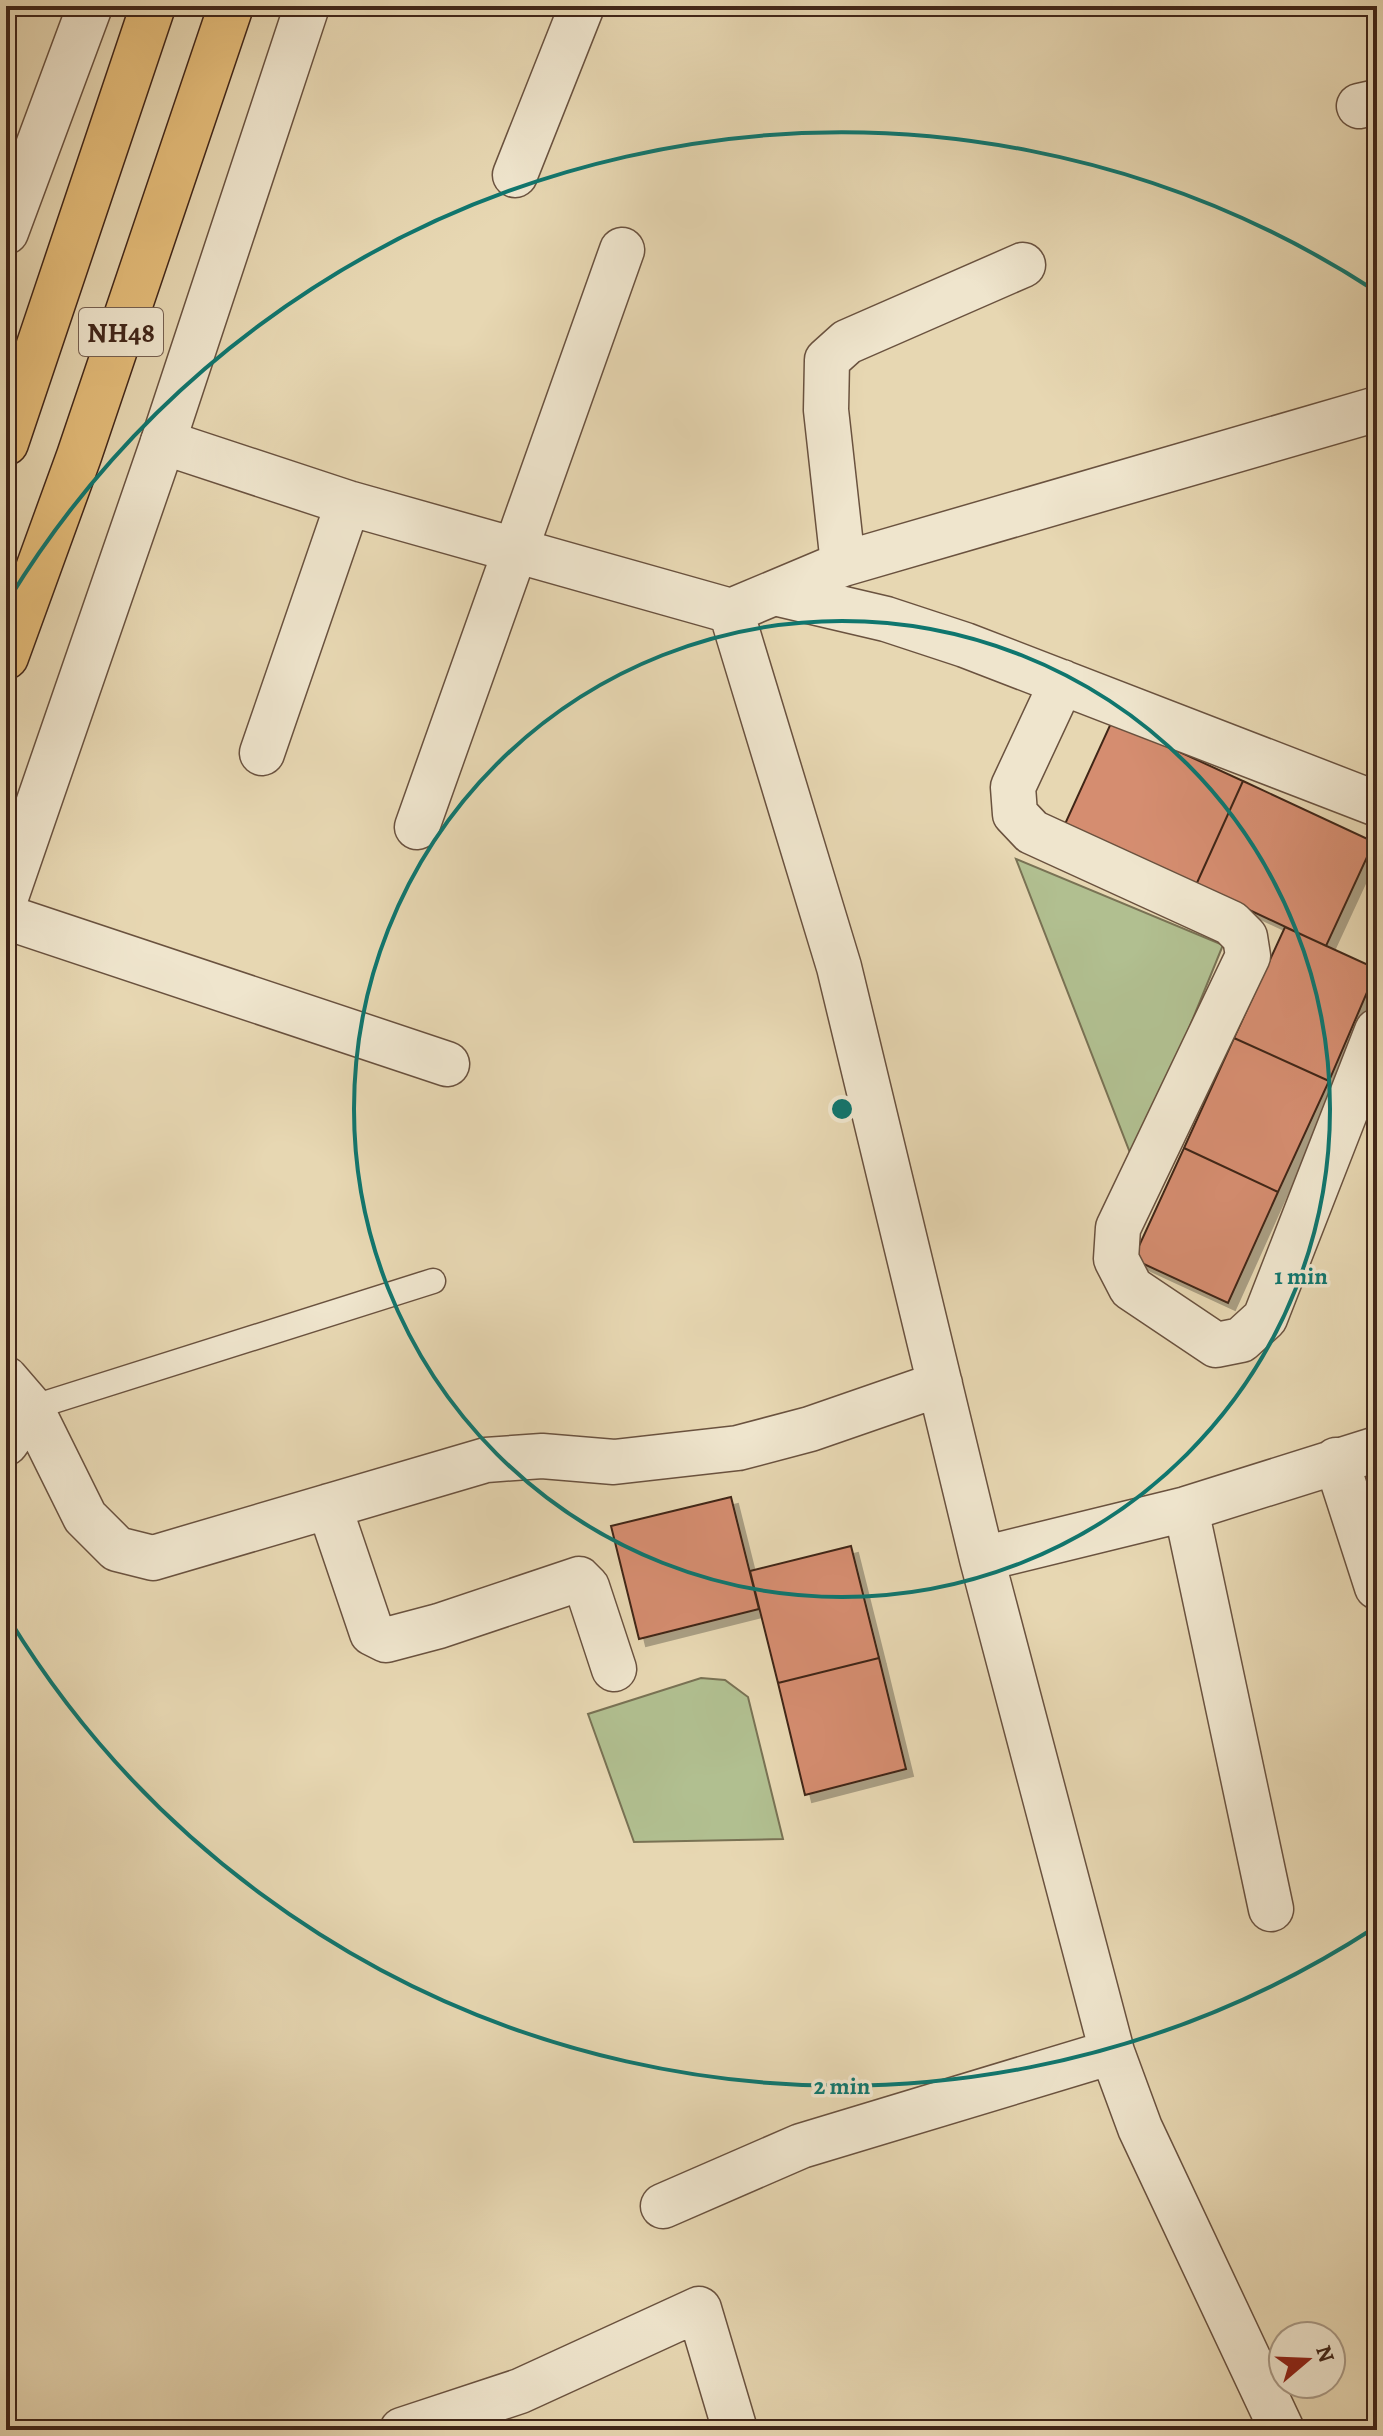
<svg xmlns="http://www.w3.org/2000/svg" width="1383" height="2436" viewBox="0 0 1383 2436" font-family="Alegreya,serif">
  <defs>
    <filter id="shadow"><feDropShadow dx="7" dy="7" stdDeviation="0" flood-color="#0004"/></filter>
  </defs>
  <rect width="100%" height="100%" fill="#e7d7b2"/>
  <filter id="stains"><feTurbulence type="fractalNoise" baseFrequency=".0025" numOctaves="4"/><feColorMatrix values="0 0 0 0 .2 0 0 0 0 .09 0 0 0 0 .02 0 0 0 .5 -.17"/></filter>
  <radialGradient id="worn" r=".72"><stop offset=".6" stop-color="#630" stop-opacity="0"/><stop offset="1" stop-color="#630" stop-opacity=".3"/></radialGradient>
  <path fill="#b1bf90" stroke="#797254" stroke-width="2" d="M1016,859l207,86 -89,218z
    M701,1678l24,2 23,17 35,142 -149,3 -46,-128z"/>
  <path fill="#d58d6f" stroke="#412619" stroke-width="2" filter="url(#shadow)" d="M1112,721l131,60 -47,104 -131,-61z
    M1243,781l131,61 -48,104 -130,-61z
    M1285,927l92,42 -48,112 -95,-43z
    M1234,1038l95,43 -51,111 -94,-44z
    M1184,1148l94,44 -50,111 -95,-44z
    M731,1497l28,112 -120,30 -28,-113z
    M851,1546l28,112 -101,25 -28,-112z
    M879,1658l27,111 -101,26 -27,-112z"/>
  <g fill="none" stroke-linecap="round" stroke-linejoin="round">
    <defs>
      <path id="service" d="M31,1408l402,-127"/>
      <path id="minor" d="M1359,106l18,-4
        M515,175l67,-169
        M163,442l185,61 383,108 112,-47 534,-155
        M843,564l-17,-154 1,-50 20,-18 176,-77
        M775,593l111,26 79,26 412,159
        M731,611l108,356 143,592 130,493 28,76 142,302
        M1062,682l-49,105 2,27 17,18 199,91 14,14 3,19 -130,272 -2,31 15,29 85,57 25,-5 24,-22 112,-287
        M262,753l86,-250
        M417,827l205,-577
        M6,917l441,147
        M6,1379l25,29 54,109 32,32 36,9 333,-98 56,-4 72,6 124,-14 72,-19 130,-45
        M6,1443l25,-35
        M1336,1460l41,127
        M329,1506l43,127 14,7 53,-14 140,-47 8,8 27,82
        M1186,1509l85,400
        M982,1559l204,-50 191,-60
        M663,2206l138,-60 311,-94
        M402,2430l118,-39 179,-82 36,121"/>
      <path id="tertiary" d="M6,232l84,-226
        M6,897l157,-455 144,-436"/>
      <path id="trunk" d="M6,443l147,-437
        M6,657l73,-201 152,-450"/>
    </defs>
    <use href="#service" stroke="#6a523f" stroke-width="27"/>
    <use href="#minor" stroke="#6a523f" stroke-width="47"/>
    <use href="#tertiary" stroke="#6a523f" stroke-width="47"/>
    <use href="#trunk" stroke="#412619" stroke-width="47"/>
    <use href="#service" stroke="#efe5cd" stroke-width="24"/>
    <use href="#minor" stroke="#efe5cd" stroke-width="44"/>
    <use href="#tertiary" stroke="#efe5cd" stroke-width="44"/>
    <use href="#trunk" stroke="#e4bc79" stroke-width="44"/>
  </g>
  <g fill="none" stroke="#0f766e" stroke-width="4">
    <circle cx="842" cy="1109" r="488"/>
    <path d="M1374 1928A977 977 0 0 1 9 1619M9 599A977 977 0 0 1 1374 290"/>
  </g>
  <g text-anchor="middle" stroke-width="7" stroke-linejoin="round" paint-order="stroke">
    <rect fill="#efe5cd" stroke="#755f4f" stroke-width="2" x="79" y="308" width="84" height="48" rx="6"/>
    <g font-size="28" font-weight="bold" fill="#412619">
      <text x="121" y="342">NH48</text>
    </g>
  </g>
  <circle cx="842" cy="1109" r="12" fill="#0f766e" stroke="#efe5cd" stroke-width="4"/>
  <g font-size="24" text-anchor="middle" font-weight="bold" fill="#0f766e" stroke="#efe5cd" stroke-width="7" stroke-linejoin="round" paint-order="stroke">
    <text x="1301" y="1284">1 min</text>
    <text x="842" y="2094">2 min</text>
  </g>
  <rect width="1383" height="2436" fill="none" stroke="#e7d7b2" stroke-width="32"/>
  <rect x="8" y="8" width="1367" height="2420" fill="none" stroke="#412619" stroke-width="4"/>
  <rect x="16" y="16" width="1351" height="2404" fill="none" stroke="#412619" stroke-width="2"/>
  <g transform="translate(1307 2360) rotate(71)"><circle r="38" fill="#efe5cd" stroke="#a99985" stroke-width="2"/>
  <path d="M0-6L14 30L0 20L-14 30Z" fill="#8f2418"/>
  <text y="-12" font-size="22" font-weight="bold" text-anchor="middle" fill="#412619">N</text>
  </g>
  <rect width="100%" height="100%" filter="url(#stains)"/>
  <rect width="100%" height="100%" fill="url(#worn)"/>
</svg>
